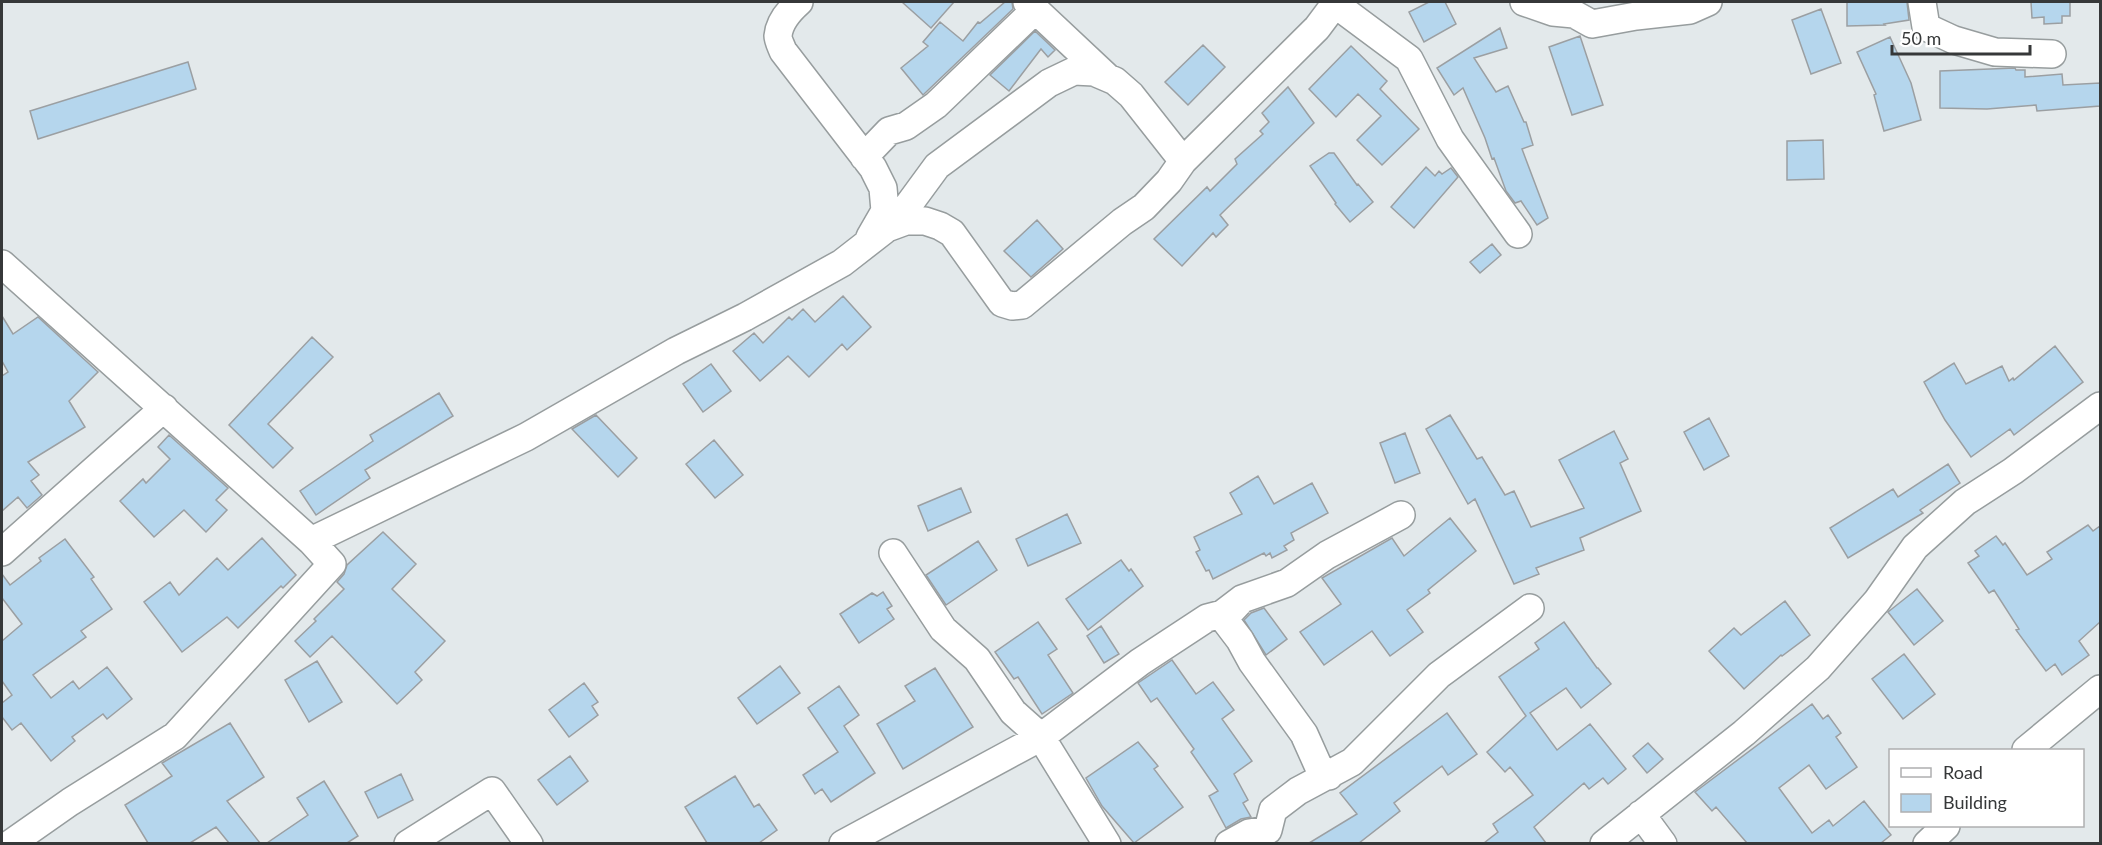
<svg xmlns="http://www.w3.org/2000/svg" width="2102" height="845" viewBox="0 0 2102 845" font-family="Lato,sans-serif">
  <rect width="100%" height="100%" fill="#e3e9eb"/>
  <path fill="#b5d6ed" stroke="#9b9fa2" stroke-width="1.5" d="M902,2h52l-23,26z
    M1005,2h7l1,7 -90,86 -22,-27 27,-22 -5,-4 17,-20 23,19 15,-19 2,1z
    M1429,2h16l11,22 -32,18 -15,-30z
    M1847,2h60l2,18 -25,4 1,1 -38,1z
    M2031,2h39v14h-8v7l-18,1v-7l-12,1z
    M1821,9l20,54 -30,11 -19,-54z
    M1500,28l7,20 -33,10 22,34 12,-6 16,36h2l7,23 -11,4 26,69 -11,7 -16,-24 -6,2 -9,-12 -12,-33 -2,1 -7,-21 -22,-50 -9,7 -17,-27z
    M1035,31l20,19 -7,7 -7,-8 -32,42 -19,-16z
    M1580,36l23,69 -31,10 -23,-68z
    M1890,37l21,46 10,37 -37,11 -10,-36 2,-1 -19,-42z
    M1203,45l22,22 -37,38 -23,-23z
    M1351,46l36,35 -7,8 39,40 -37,36 -25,-25 24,-24 -23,-22 -22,23 -27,-28z
    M188,62l8,27 -158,50 -8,-28z
    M2015,68l1,2h9v7l37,-3 1,11 37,-2v23l-63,5 -1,-6 -49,4 -47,-1v-37z
    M1288,87l26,36 -94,92 8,10 -12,12 -3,-4 -31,33 -28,-27 53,-52 3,4 27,-27 -2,-5 28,-25 -3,-3 9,-9 -7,-9z
    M1823,140l1,39 -37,1v-39z
    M1329,153h5l23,32 1,-1 15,18 -23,20 -15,-18 1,-1 -26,-37z
    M1426,167l9,9 4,-5 3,3 9,-6 7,9 -44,51 -23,-21z
    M1037,220l26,29 -32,28 -27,-26z
    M1492,244l9,11 -21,18 -10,-11z
    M843,296l28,31 -24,23 -5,-6 -33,33 -21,-21 -28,25 -27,-30 21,-18 9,10 26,-26 3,3 11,-11 12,13z
    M2,316l11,18 25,-17 60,55 -29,29 16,26 -57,35 11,13 -8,6 11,14 -15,13 -9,-11 -16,14v-135l6,-4 -6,-11z
    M312,337l21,20 -65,67 25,24 -20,20 -44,-43z
    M2055,346l28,36 -69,53 -4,-6 -39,28 -26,-37 -21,-38 30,-19 12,21 36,-18 7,15 4,-3 1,2z
    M711,364l20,27 -28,21 -20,-28z
    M439,393l14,23 -88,54 5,8 -54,37 -16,-24 73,-50 -3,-6z
    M596,415l41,43 -19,19 -46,-48z
    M1450,415l27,44 5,-2 23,38 9,-4 17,36 53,-19 -25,-48 55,-29 14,28 -8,4 21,48 -61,27 4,12 -48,18 3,6 -25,10 -39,-85 -7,5 -42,-75z
    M1709,418l20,38 -25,14 -20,-38z
    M1405,433l15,40 -25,10 -15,-40z
    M169,435l59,53 -12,12 11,10 -21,22 -22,-22 -30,27 -34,-36 23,-22 3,4 24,-24 -12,-12z
    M714,440l29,35 -28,23 -29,-34z
    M1948,464l12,19 -40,27 3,3 -75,45 -18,-30 63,-39 5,8z
    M1258,476l16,28 38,-21 16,30 -37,20 3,7 -10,6 3,4 -15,8 -2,-5 -4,3 -2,-3 -51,26 -4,-9 -3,1 -10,-19 4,-2 -6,-13 48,-23 -12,-21z
    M961,488l10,24 -43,19 -10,-25z
    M1067,514l14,29 -53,23 -12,-27z
    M1450,518l26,33 -48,39 2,3 -23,17 16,22 -33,24 -18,-25 -48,34 -24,-33 41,-28 -19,-26 70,-40 12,18z
    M2088,525l5,6 7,-5v96l-21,19 10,14 -27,20 -7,-11 -9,7 -30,-41 3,-1 -25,-39 -5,3 -21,-30 11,-7 -4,-5 21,-15 7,9 2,-2 22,32 25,-16 -5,-7z
    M383,532l33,32 -24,25 53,52 -30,31 7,8 -25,24 -65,-68 -22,21 -15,-16 21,-20 -2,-2 30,-30 -7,-7 7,-8 3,-9z
    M262,538l34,37 -13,13 -2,-2 -43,42 -11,-11 -45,35 -38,-50 26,-20 9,13 38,-37 11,12z
    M65,539l29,38 -3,2 21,30 -31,22 5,6 -53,38 18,23 22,-17 6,8 28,-22 25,32 -25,20 -4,-5 -31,23 3,4 -24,20 -30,-38 -9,7 -10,-13v-14l10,-8 -10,-14v-40l20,-17 -20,-26v-24l8,11 31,-24 -2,-3z
    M978,541l19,29 -51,35 -20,-30z
    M1121,560l8,11 2,-2 12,17 -55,44 -22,-31z
    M1917,589l26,32 -29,24 -26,-33z
    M883,592l9,14 -5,3 7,10 -35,24 -19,-29 32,-21 5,3z
    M1785,601l25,34 -28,21 -1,-1 -37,34 -35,-38 25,-23 7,7z
    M1264,608l23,31 -21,16 -22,-35 7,-7z
    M1038,622l19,27 -9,6 25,38 -31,21 -24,-37 -4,2 -19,-27z
    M1564,622l33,46h1l13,16 -30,24 -15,-20 -36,25 27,37 33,-26 36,45 -18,15 -5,-6 -14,11 -5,-6 -50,44 12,16h-62l14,-11 -5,-8 40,-29 -23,-28 -5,5 -18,-20 39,-36 -27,-39 40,-28 -4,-6z
    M1101,626l18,28 -15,9 -17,-27z
    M1904,654l31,40 -32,25 -31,-40z
    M1172,660l24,34 17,-12 21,28 -12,9 30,42 -18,13 14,26 -5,3 8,14 -10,2 -15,9 -17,-32 9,-5 -27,-39 3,-3 -37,-51 -6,4 -13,-19z
    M317,661l25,41 -33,20 -24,-42z
    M780,666l20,27 -43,31 -19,-26z
    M935,668l38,59 -70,42 -26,-45 38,-23 -10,-15z
    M584,683l14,19 -6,4 6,9 -29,22 -20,-27z
    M839,686l20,29 -15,11 31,47 -44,29 -9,-13 -7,5 -12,-19 35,-23 -30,-44z
    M1812,704l11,15 5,-4 13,18 -5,4 21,30 -31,22 -17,-24 -30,23 33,45 17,-13 4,6 31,-25 27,34 -10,8h-134l-31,-36 -4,4 -17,-19z
    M1447,713l30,41 -29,21 -6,-9 -48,37 6,8 -41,32h-50l48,-29 -17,-21z
    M230,723l34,54 -37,24 33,42h-31l-13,-16 -26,16h-42l-23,-38 47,-29 -10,-13z
    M1138,742l20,24 -4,3 29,38 -49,36 -32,-37 -16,-28z
    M1648,743l15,16 -16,14 -14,-17z
    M570,756l18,25 -31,24 -19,-25z
    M401,774l12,26 -35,18 -13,-26z
    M735,776l19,31 5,-3 18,26 -18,13h-52l-22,-36z
    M324,781l34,55 -11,7h-80l41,-28 -11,-17z"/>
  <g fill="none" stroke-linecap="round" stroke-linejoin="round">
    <defs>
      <path id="minor" d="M799,2c-9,8 -20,21 -21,34 0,4 3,10 5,15l90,117 10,20 2,23 -15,26
        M1027,2l80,75
        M1524,2l29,10 21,2 18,10 44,-8 54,-6 18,-8
        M1922,2l4,25 28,13 41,12 57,2
        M1335,4l74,55 41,80 68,95
        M864,157l25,-26 17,-5 30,-21 99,-95
        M887,228l17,-17 33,-45 112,-83 25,-12 20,1 21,9 16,14 52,66
        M2,264l309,277 21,23 -157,172 -105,66 -60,42
        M311,541l215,-104 150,-86 69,-34 97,-54 45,-35 19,-7h19l15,5 12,7 50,70 10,3 10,-1 100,-83 22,-15 25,-26 14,-20 134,-133 18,-24v-2
        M2,552l162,-144
        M893,553l50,76 34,30 36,53 28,25 99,-75 67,-44 23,-6 12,-13
        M2026,750l74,-61
        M1329,776l-8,-4 -17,-38 -52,-72 -12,-22 -19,-25 21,-16 45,-16 40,-28 74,-40
        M1641,814l22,30
        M408,844l84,-53 37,53
        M843,844l198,-107 66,107
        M1229,844l20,-11 19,-3 5,-20 25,-19 54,-29 87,-87 91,-67
        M1604,844l140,-111 74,-65 59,-67 38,-54 50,-45 48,-31 87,-65
        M1927,844l19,-18"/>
    </defs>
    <use href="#minor" stroke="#979d9e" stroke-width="30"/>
    <use href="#minor" stroke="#fff" stroke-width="27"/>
  </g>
  <rect width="2102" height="845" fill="none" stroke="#363839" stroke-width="6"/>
  <rect x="1889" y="749" width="195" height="78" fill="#ffffff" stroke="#afafb0" stroke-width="1.5"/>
  <rect x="1901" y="768" width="30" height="9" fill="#ffffff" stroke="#afafb0" stroke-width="1.5"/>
  <text x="1943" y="779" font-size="18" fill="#363839">Road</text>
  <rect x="1901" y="794" width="30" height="18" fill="#b5d6ed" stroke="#afafb0" stroke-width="1.5"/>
  <text x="1943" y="809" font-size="18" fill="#363839">Building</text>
  <path d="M1892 45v9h138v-9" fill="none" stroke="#363839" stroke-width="3"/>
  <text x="1901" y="45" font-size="18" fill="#363839" stroke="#ffffff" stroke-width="4.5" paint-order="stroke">50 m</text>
</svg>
